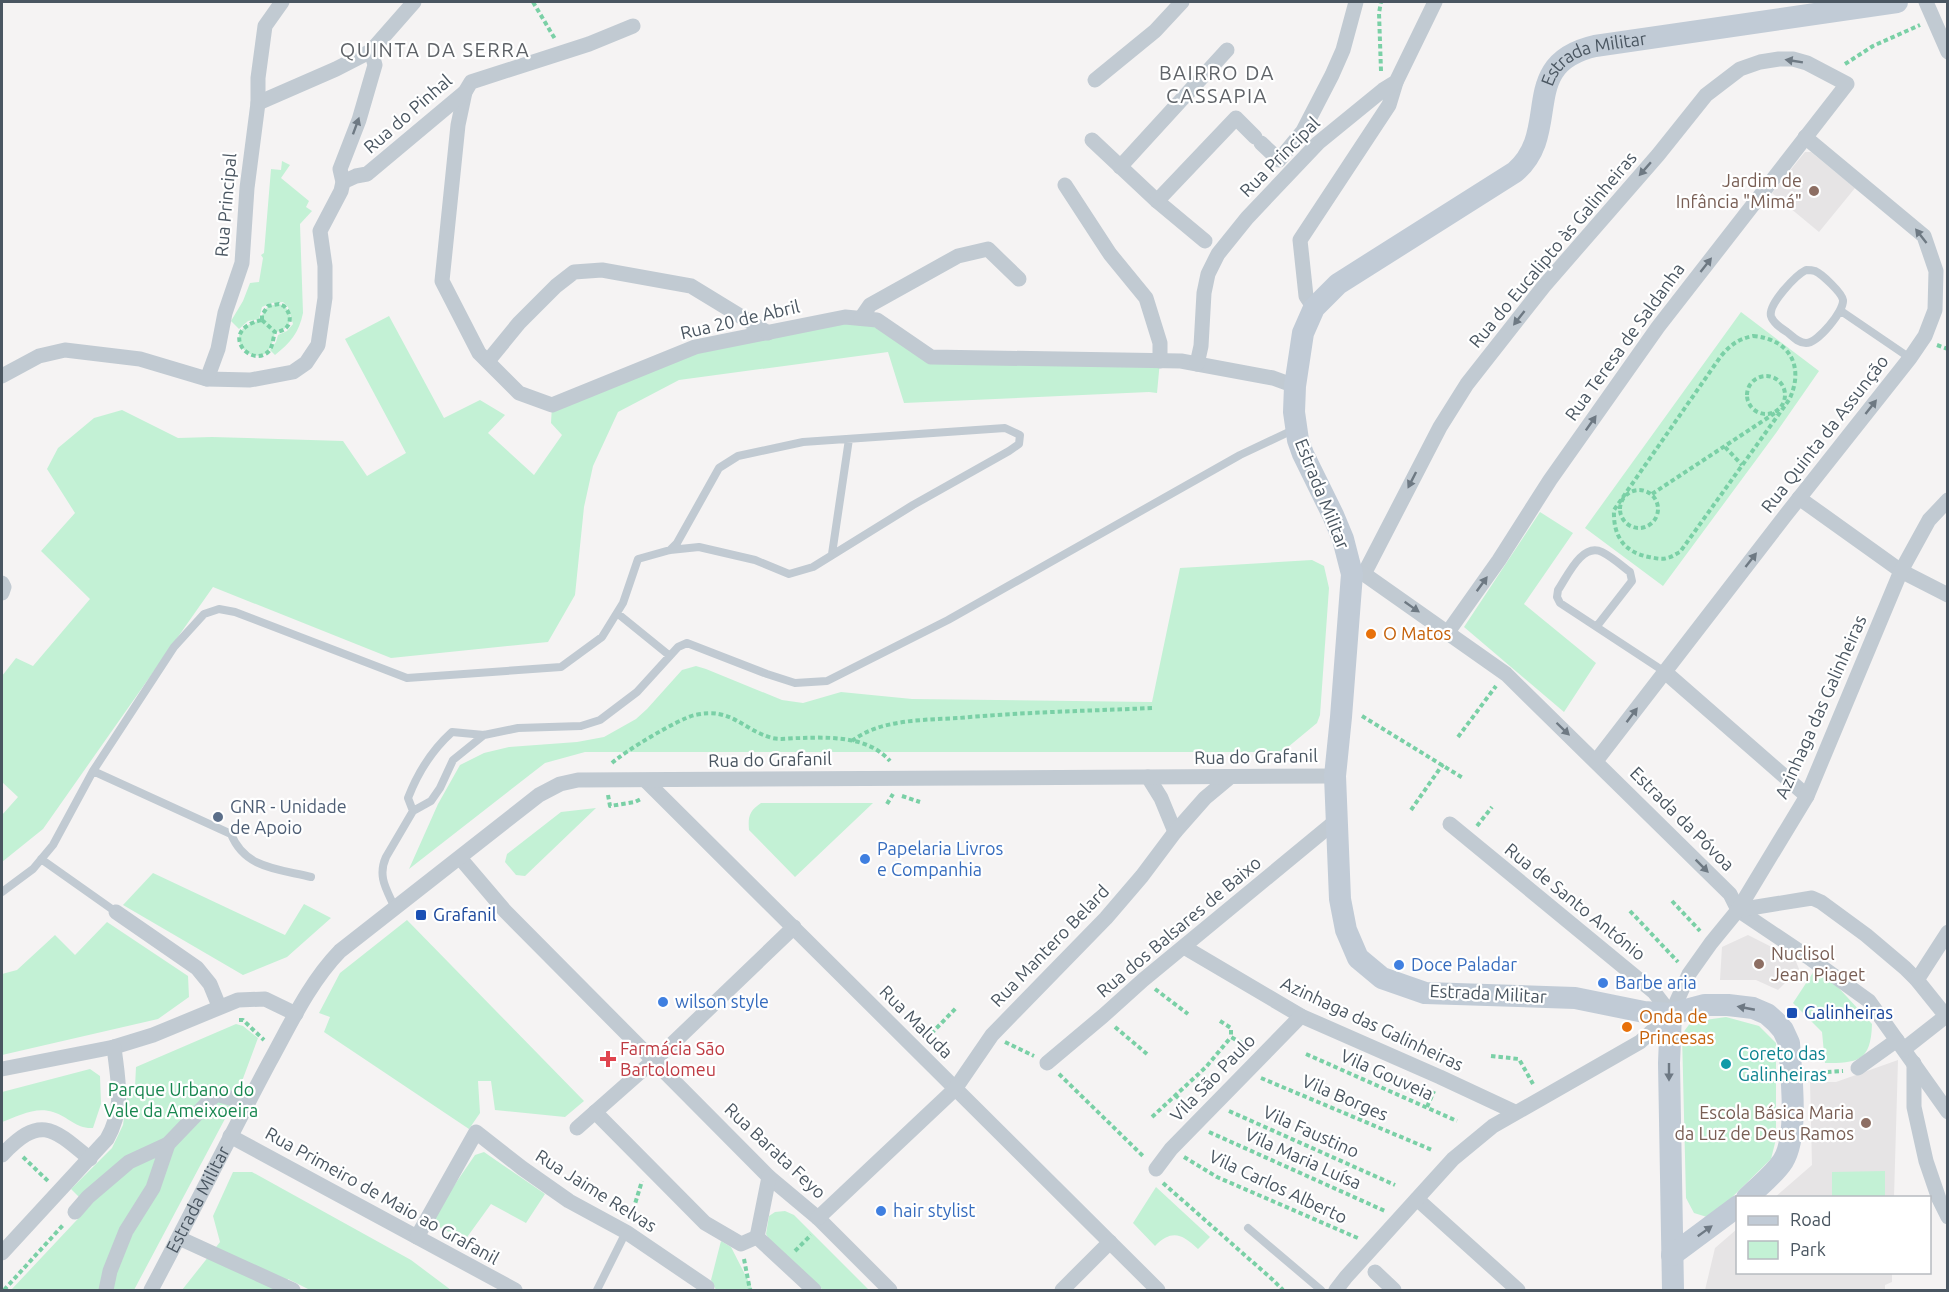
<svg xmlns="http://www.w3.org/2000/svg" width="1949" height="1292" viewBox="0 0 1949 1292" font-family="Ubuntu,sans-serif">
  <rect width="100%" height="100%" fill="#f5f3f3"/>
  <path fill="#e6e4e5" d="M1805,152h6l44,36 -36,44 -47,-39z
    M1748,935l47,24 4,10 -21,21 -22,-10h-36l2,-33z
    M1898,1060l-4,137 -120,1 38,-33 -2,-83h26z
    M1737,1229l1,43 154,1v9l-7,3v5h-180l10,-42z"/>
  <path fill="#c3f1d5" d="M282,161l8,4 -9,13 28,23 -3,6 6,4 -12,13 3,89c-4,20 -13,30 -28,42l-5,-5 6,-8 2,-7 9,-4 6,-7 -5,-17 -5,-5 -12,1 -9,4 -3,12 -11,2 -9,8 -8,-8 12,-20 7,-18 9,-1 4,-24 -2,-3 3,-2 7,-84 10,1z
    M279,304c18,6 13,27 -4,28 -1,5 -2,10 -4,14 -13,29 -60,-15 -9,-26v-5l6,-9z
    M1741,312l78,59 -43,62 -113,153 -78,-58z
    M389,316l55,102 36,-18 25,15 -17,18 46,42 28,-40 -11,-12 1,-18 143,-58 150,-30 32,3 54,37 229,4 -3,32 -8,-1 -245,11 -16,-51 -209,28 -61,32 -25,54 -9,41 -9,88 -27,47 -157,16 -178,-71 -170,242 -41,33v-47l16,-18 -16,-15v-106l14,-18 17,8 57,-67 -49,-48 34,-38 -28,-44 11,-21 36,-30 28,-8 56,28 34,-1 131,4 24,35 39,-23 -61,-114z
    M1540,512l33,21 -49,71 72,59 -32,49 -100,-85z
    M1312,560l12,6 5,22 -9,127 -3,8 -35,29h-697l-40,11 -136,106 29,-65 22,-39 24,-12 25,-6 68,-5 27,-5 32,-18 11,-10 35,-39 14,-4 10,3 76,31 21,3 38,-11 71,7 240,3 28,-134z
    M761,803h112l-78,74 -46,-47c-1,-13 0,-19 12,-27z
    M596,808l-71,68 -9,-1 -11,-13 2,-8 54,-42z
    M153,873l132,62 19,-31 27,14 -44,39 -44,18 -120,-70z
    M407,920l177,181 -19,16 -70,-7 -4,-29h-13l2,32 -11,16 -145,-97 6,-15 -11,-4 21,-40z
    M107,922l81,54 1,21 -31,22 -156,36v-81l15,-4 38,-35 20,20z
    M1814,971l22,14 36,39c-1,38 -15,39 -47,39l-3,-31 -29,-29z
    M1726,1017l33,9 17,17v96l-5,20 -53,52 -11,6 -13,-4 -8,-15 -4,-164 9,-12z
    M236,1024l7,2 15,12 -23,62 -101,190h-123l78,-83 -18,-18 41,-41 11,-23 5,-37 7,-1 1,-20z
    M90,1069l10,7 1,28 -8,24c-17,1 -24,-11 -40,-16 -17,-6 -35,4 -51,10v-30z
    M484,1152l61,42 -19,29 -35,-19 -26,36 -36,-18 46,-67z
    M1885,1171v26h-53v-25z
    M233,1172h19l159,88 40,30h-141l-22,-11 -5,11h-101l38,-48 -7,-26z
    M1156,1187l54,50 -12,12c-16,-15 -26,-20 -43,-3l-22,-23z
    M785,1211l9,4 75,75h-46l-53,-49 -4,-7 3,-18 6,-4z
    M721,1241l10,6 22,43h-37l-5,-10z"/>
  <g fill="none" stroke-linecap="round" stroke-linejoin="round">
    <path stroke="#7ad0a6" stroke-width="4" stroke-dasharray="4.5 3" stroke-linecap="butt" d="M533,2l22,37
      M1845,64l28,-18 47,-21
      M1381,71l-2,-58 2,-11
      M262,320l13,12c-2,6 -2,14 -6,19 -18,19 -53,-21 -7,-31z
      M262,320v-5l6,-9 11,-2 5,2c10,11 7,25 -9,26
      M1753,336c37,3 52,31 36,64l-109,152c-4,2 -8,5 -13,6 -5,2 -12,0 -18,-1 -26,-5 -36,-22 -35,-47l107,-154c10,-12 18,-17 32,-20z
      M1937,345l11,4
      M1747 395a19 19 0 1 1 38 0a19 19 0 1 1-38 0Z
      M1725,447l17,18
      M1620 509a19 19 0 1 1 38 0a19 19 0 1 1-38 0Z
      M1652,494l126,-83
      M1362,716l101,62
      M1458,737l38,-51
      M852,741c28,-22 73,-21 107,-23 64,-6 128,-7 193,-10
      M612,763c13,-12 66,-44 83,-48 37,-8 46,14 77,23 9,2 19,0 28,0 30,-1 68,-2 90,23
      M608,795l2,11 25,-4 6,-3
      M902,796l18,6
      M887,804l6,-10
      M1411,810l32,-46
      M1477,826l15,-19
      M1672,901l28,30
      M1630,911l48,51
      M1155,989l33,25
      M239,1020h4l21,20
      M1220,1021l11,7v9l18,10
      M1115,1027l32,27
      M926,1039l31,-32
      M1005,1042l29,14
      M1306,1054l151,67
      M1491,1056l28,3 14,25
      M1812,1073l31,-2
      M1059,1074l85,83
      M1261,1078l171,72
      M1175,1095l14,13
      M1427,1107l7,-16
      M1229,1111l166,74
      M1152,1117l54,-50 25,-30
      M1209,1132l176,79
      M23,1157l25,24
      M1184,1157l33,20 143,62
      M1163,1183l110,97 10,10
      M631,1217l11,-36
      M795,1251l16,-16
      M744,1259l6,31
      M4,1290l60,-66"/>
    <path stroke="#c1cad2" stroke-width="8" d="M1806,270c3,0 6,0 9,1 7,3 27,22 28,29 1,11 -25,43 -37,43 -8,0 -14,-7 -19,-11 -6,-4 -14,-9 -16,-16 -3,-12 25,-41 35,-46z
      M1841,311l69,47
      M832,554l17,-115
      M617,613l53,43
      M1597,626l35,-45 -2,-9c-9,-7 -18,-15 -28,-20 -20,-10 -35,25 -44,38l-1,7 3,6 105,69
      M93,771l138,63c14,35 48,35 80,43
      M413,811l-5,-13c10,-26 23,-47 44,-66l32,3 34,-7 63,-2 19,-6 37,-28 41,-45 9,-4 80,31 28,9 32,-2 121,-61 292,-165 53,-25
      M41,859l75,53
      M2,892l31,-23 20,-24 40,-74 81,-124 30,-33 15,-5 16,3 172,66 154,-11 41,-30 21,-34 15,-44 32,-9 29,-3 56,13 34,14 24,-7 100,-62 96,-54 10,-7 1,-9 -15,-7 -202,14 -65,14 -19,12 -42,75 -7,7
      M395,908c-8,-18 -18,-31 -9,-51l27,-46 18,-10 9,-13 13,-28 31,-25
      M1248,1228l73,62
      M597,1290l29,-58"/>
    <g stroke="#c1cad2" stroke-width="15">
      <path d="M1926,2l22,50"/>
      <path d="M1095,80l60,-49 27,-29"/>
      <path d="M465,92l-7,33 -16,156 37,72 40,40 33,12 143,-58 150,-30 32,3 54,37 250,4 92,17 22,8"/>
      <path d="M258,103l78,-34 35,-18"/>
      <path d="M1092,140l65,61 48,40"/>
      <path d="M1261,143l18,17 24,-29 29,-56 11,-25 13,-48"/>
      <path d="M1120,167l107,-117"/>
      <path d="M343,182l13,-6 11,-2 98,-82 6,-10 118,-38 44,-18"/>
      <path d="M1065,185l45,69 36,44 14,45v18"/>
      <path d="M1157,201l79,-83 19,19"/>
      <path d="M1314,308l-8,-12 -6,-56 89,-135 7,-23"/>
      <path d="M861,318l9,-13 88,-49 30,-7 31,30"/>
      <path d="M488,361l31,-38 37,-37 18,-14 28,-2 89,16 77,47"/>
      <path d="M1197,364l4,-18 3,-53 4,-19 10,-20 29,-36 71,-75 65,-53 13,-8 39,-80"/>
      <path d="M2,376l37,-20 26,-6 75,9 67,20 43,1 43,-8 13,-9 12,-18 7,-47v-32l-5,-35 21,-40 2,-9 -3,-13 19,-49 16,-55 -4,-14 43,-49"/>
      <path d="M207,379l11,-30 7,-36 17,-50 5,-75 11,-85v-25l7,-52 17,-24"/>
      <path d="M1799,498l102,73 47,24"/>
      <path d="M1364,574l76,-147 27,-43 77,-98 114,-131 48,-60 34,-26 20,-7 19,-3h14l14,4 40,21 -189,243 -108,153 -51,80 -51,72"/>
      <path d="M1364,574l142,100 224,220 8,16 70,47 61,44 79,111"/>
      <path d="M2,583l2,4 -2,6"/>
      <path d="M1665,672l142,124"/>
      <path d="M1596,761l189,-245 125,-158 15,-22 10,-26 1,-39 -12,-35 -119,-99"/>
      <path d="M1148,777l13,21 14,34"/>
      <path d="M646,781l512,509"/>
      <path d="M1450,824l204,168 17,22"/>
      <path d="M460,858l45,53 264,266 49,41 72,72"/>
      <path d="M1738,910l74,-12 9,4 45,33 39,33 12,12 29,36 -42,33"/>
      <path d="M116,912l81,56 13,16 9,22"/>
      <path d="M1184,947l117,69 139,61 75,35"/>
      <path d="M1917,980l31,-48"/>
      <path d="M1047,1063l56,-47 40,-36 194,-160"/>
      <path d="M1914,1063v44l12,54 13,38 9,18"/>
      <path d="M1858,1068l39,-28"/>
      <path d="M2,1069l112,-22 39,-12 85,-35 27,-1 31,15"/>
      <path d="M595,1112l110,111 36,21 16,-7"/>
      <path d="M577,1128l94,-83 123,-118"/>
      <path d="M230,1136l285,154"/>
      <path d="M2,1155c38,-40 50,-28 88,4"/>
      <path d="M1156,1169l15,-20 130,-133"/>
      <path d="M769,1177l-12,60 57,53"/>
      <path d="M1417,1199l101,91"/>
      <path d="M75,1212l13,-15 41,-35 39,-18 48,-50 21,6 9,7"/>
      <path d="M818,1218l137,-129 37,-54 114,-117 36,-42 33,-44 30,-34 24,-20"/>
      <path d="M417,1237l59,-105 46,36 47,33 57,31 81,55"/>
      <path d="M179,1238l114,52"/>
      <path d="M2,1253l105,-114c18,-32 11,-57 7,-92"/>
      <path d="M1375,1272l19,18"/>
      <path d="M106,1290l4,-19 16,-40 27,-43 15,-44"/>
      <path id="s1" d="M151,1290c40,-75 78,-152 118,-227 21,-38 40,-80 71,-112l199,-156 21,-11 18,-4 757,-4"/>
      <path d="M1062,1290l48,-48"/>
      <path d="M1336,1290l10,-13 107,-118 40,-33 147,-84 31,-28 18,-40 22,-31 27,-33 69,-114 94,-225 28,-51 19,-20"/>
    </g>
    <g stroke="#c1cbd6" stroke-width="22">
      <path d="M1671,1014l-2,49 4,227"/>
      <path id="s2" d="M1747,1198c12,-12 27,-23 36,-37 16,-26 8,-87 6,-118l-6,-13 -7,-8 -9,-8 -14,-6 -25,-3h-23l-34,9 -27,-2 -69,-14 -150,-5 -43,-15 -24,-20 -12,-28 -6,-31 -5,-123 6,-59 11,-143 -9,-35 -10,-24 -30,-61 -5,-14 -4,-28 1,-26 8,-53 11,-25 24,-24 177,-112c48,-41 1,-108 80,-126l302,-44"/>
      <path d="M1672,1255l66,-49"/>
    </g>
  </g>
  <defs><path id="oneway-solid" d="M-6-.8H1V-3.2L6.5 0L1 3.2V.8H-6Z" transform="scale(1.5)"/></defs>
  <g fill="#6e7983">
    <use href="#oneway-solid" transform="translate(1794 61) rotate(-171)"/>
    <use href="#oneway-solid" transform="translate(356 126) rotate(-70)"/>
    <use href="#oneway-solid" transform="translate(1645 169) rotate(131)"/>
    <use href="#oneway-solid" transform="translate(1921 236) rotate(-128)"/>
    <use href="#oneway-solid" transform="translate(1706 265) rotate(-52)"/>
    <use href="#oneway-solid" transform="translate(1519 318) rotate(128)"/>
    <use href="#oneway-solid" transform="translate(1871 407) rotate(-52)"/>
    <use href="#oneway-solid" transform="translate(1591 423) rotate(-55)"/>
    <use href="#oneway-solid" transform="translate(1412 480) rotate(117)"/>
    <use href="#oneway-solid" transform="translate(1751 560) rotate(-52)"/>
    <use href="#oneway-solid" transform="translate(1482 584) rotate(-54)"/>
    <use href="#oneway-solid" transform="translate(1412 607) rotate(35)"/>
    <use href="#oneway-solid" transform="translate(1632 715) rotate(-53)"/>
    <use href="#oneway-solid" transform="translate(1563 729) rotate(44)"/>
    <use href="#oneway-solid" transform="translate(1702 866) rotate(45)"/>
  </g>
  <g fill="#6e7984">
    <use href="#oneway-solid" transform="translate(1746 1008) rotate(-169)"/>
    <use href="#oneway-solid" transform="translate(1669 1072) rotate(90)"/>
    <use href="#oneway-solid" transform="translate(1705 1231) rotate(-36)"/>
  </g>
  <g fill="#8d6e63" stroke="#fff" stroke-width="2">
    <circle cx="1814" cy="191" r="6"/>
    <circle cx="1759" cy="964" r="6"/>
    <circle cx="1866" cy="1123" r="6"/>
  </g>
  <g fill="#e8710a" stroke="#fff" stroke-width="2">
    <circle cx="1371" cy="634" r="6"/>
    <circle cx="1627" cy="1027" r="6"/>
  </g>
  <circle fill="#5c6f8a" stroke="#fff" stroke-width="2" cx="218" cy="817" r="6"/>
  <g fill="#3f7fe0" stroke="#fff" stroke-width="2">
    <circle cx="865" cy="859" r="6"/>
    <circle cx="1399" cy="965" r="6"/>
    <circle cx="1603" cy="983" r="6"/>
    <circle cx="663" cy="1002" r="6"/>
    <circle cx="881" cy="1211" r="6"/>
  </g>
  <g fill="#1a4fb4" stroke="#fff" stroke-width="2">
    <rect x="415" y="909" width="12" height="12" rx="3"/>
    <rect x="1786" y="1007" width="12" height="12" rx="3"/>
  </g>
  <path fill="#e0444e" stroke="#fff" stroke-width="2" d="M605 1050h6v6h6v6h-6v6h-6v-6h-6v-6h6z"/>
  <circle fill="#0f9aa8" stroke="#fff" stroke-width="2" cx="1726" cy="1064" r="6"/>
  <g text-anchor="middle" stroke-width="4.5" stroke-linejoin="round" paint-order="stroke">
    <g font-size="18" fill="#4a5661" stroke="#fff">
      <text dy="6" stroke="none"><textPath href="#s2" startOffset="1696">Estrada Militar</textPath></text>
      <text transform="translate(408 114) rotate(-41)" y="6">Rua do Pinhal</text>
      <text transform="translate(1280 157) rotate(-45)" y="6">Rua Principal</text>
      <text transform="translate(226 205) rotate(-85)" y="6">Rua Principal</text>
      <text transform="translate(1553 250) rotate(-50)" y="6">Rua do Eucalipto às Galinheiras</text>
      <text transform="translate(740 320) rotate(-13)" y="6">Rua 20 de Abril</text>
      <text transform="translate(1625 342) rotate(-54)" y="6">Rua Teresa de Saldanha</text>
      <text transform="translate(1825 434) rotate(-52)" y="6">Rua Quinta da Assunção</text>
      <text transform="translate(1322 494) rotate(68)" y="6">Estrada Militar</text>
      <text transform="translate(1821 707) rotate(-66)" y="6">Azinhaga das Galinheiras</text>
      <text transform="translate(1256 757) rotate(-1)" y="6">Rua do Grafanil</text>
      <text transform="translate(770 760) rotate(-1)" y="6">Rua do Grafanil</text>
      <text transform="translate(1682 819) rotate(45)" y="6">Estrada da Póvoa</text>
      <text transform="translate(1575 902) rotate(39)" y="6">Rua de Santo António</text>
      <text transform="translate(1179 927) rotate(-40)" y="6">Rua dos Balsares de Baixo</text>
      <text transform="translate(1050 946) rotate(-46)" y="6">Rua Mantero Belard</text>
      <text transform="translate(1488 994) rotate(3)" y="6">Estrada Militar</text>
      <text transform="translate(916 1022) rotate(45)" y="6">Rua Maluda</text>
      <text transform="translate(1372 1024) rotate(25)" y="6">Azinhaga das Galinheiras</text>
      <text transform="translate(1387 1075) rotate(24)" y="6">Vila Gouveia</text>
      <text transform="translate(1213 1078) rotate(-46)" y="6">Vila São Paulo</text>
      <text transform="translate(1345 1098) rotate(23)" y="6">Vila Borges</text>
      <text transform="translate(1311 1132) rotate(24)" y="6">Vila Faustino</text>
      <text transform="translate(775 1151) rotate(43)" y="6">Rua Barata Feyo</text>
      <text transform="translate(1303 1159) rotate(24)" y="6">Vila Maria Luísa</text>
      <text transform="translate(1278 1187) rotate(25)" y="6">Vila Carlos Alberto</text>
      <text transform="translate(596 1191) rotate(32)" y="6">Rua Jaime Relvas</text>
      <text transform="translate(382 1196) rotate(29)" y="6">Rua Primeiro de Maio ao Grafanil</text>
      <text dy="6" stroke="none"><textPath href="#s1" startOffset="102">Estrada Militar</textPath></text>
    </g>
    <g font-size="18" fill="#785e54" stroke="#fff" text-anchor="end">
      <text x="1802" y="187">Jardim de<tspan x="1802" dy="21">Infância "Mimá"</tspan></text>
      <text x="1771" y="960" text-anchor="start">Nuclisol<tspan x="1771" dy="21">Jean Piaget</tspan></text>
      <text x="1854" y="1119">Escola Básica Maria<tspan x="1854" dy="21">da Luz de Deus Ramos</tspan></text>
    </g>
    <g font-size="18" fill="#c56008" stroke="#fff" text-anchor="start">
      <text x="1383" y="640">O Matos</text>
      <text x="1639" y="1023">Onda de<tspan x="1639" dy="21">Princesas</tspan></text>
    </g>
    <g font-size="18" fill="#4e5e75" stroke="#fff" text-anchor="start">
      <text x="230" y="813">GNR - Unidade<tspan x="230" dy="21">de Apoio</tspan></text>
    </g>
    <g font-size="18" fill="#366cbe" stroke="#fff" text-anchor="start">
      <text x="877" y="855">Papelaria Livros<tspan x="877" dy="21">e Companhia</tspan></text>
      <text x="1411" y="971">Doce Paladar</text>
      <text x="1615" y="989">Barbe aria</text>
      <text x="675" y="1008">wilson style</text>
      <text x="893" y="1217">hair stylist</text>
    </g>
    <g font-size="18" fill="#164399" stroke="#fff" text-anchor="start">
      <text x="433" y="921">Grafanil</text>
      <text x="1804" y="1019">Galinheiras</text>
    </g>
    <g font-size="18" fill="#be3a42" stroke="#fff" text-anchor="start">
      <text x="620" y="1055">Farmácia São<tspan x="620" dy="21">Bartolomeu</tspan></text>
    </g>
    <g font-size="18" fill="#0d838f" stroke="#fff" text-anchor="start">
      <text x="1738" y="1060">Coreto das<tspan x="1738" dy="21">Galinheiras</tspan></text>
    </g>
    <g font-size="18" fill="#17864f" stroke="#fff">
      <text x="181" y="1096">Parque Urbano do<tspan x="181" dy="21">Vale da Ameixoeira</tspan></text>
    </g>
    <g font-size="20" letter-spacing="1.5" fill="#5f6368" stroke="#fff">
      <text x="435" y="57">QUINTA DA SERRA</text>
      <text x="1217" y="80">BAIRRO DA<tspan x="1217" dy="23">CASSAPIA</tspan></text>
    </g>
  </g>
  <rect width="1949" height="1292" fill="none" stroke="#4a5661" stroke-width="6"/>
  <rect x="1736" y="1196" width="195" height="78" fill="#ffffff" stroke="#b7bbc0" stroke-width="1.5"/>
  <rect x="1748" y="1216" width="30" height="9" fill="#c1cbd6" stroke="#b7bbc0" stroke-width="1.5"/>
  <text x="1790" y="1226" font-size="18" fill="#4a5661">Road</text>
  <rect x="1748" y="1241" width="30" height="18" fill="#c3f1d5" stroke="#b7bbc0" stroke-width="1.5"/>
  <text x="1790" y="1256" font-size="18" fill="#4a5661">Park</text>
</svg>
